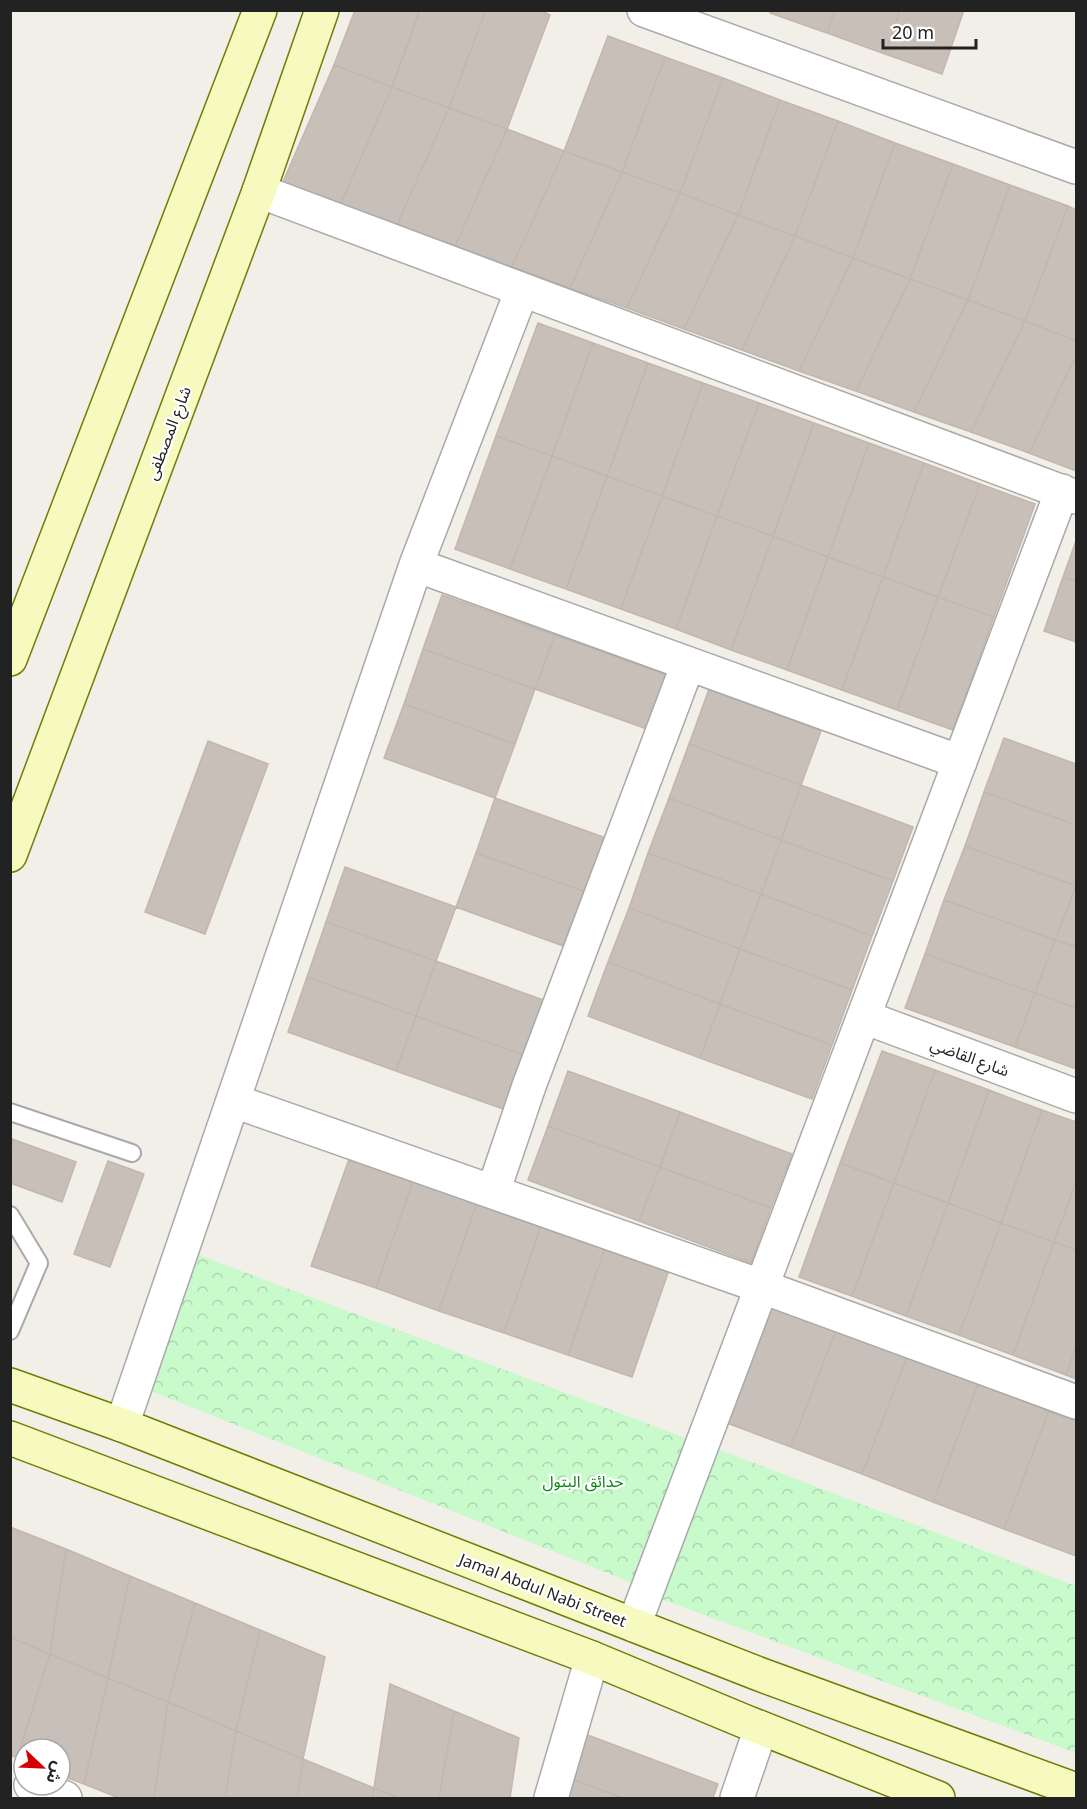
<svg xmlns="http://www.w3.org/2000/svg" width="1087" height="1809" viewBox="0 0 1087 1809" font-family="'Noto Sans','Noto Sans Arabic',sans-serif">
  <defs>
    <pattern id="park-crowns" width="20" height="18" patternUnits="userSpaceOnUse" patternTransform="scale(1.5)"><rect width="20" height="18" fill="#c8facc"/><path d="M2 6a3 3 0 1 1 6 0M12 15a3 3 0 1 1 6 0" fill="none" stroke="#acd6af"/></pattern>
  </defs>
  <rect width="100%" height="100%" fill="#f2efe9"/>
  <path fill="url(#park-crowns)" d="M199,1255l492,185 -56,144 -487,-194z
    M715,1448l361,138v167l-418,-155z"/>
  <path fill="#c7bfb8" stroke="#c4b6ab" stroke-width="1.5" d="M355,10h65l-28,77 -58,-22z
    M420,10h66l-37,98 -57,-21z
    M486,10h53l11,5 -43,114 -58,-21z
    M771,10h64l-8,23 -57,-20z
    M835,10h65l-15,44 -58,-21z
    M900,10h64l-22,64 -57,-20z
    M608,36l57,21 -43,115 -58,-21z
    M665,57l58,21 -43,115 -58,-21z
    M334,65l58,22 -52,118 -58,-21z
    M723,78l57,22 -42,115 -58,-22z
    M392,87l57,21 -52,117 -57,-20z
    M780,100l58,21 -43,115 -57,-21z
    M449,108l58,21 -52,117 -58,-21z
    M838,121l57,22 -42,115 -58,-22z
    M507,129l57,22 -52,116 -57,-21z
    M895,143l58,21 -43,115 -57,-21z
    M564,151l58,21 -52,116 -58,-21z
    M953,164l57,21 -42,115 -58,-21z
    M622,172l58,21 -53,115 -57,-20z
    M1010,185l58,21 -43,115 -57,-21z
    M680,193l58,22 -54,114 -57,-21z
    M1068,206l8,4v131l-51,-20z
    M738,215l57,21 -53,114 -58,-21z
    M795,236l58,22 -54,113 -57,-21z
    M853,258l57,21 -54,112 -57,-20z
    M910,279l58,21 -54,112 -58,-21z
    M968,300l57,21 -54,111 -57,-20z
    M1025,321l51,20v15l-47,97 -58,-21z
    M538,323l55,20 -41,113 -56,-20z
    M593,343l55,20 -41,113 -55,-20z
    M1076,356v115l-47,-18z
    M648,363l55,20 -41,113 -55,-20z
    M703,383l56,20 -42,113 -55,-20z
    M759,403l55,20 -41,113 -56,-20z
    M814,423l55,20 -41,114 -55,-21z
    M496,436l56,20 -42,113 -55,-20z
    M869,443l55,20 -41,114 -55,-20z
    M552,456l55,20 -41,113 -56,-20z
    M924,463l56,21 -42,113 -55,-20z
    M607,476l55,20 -41,113 -55,-20z
    M980,484l55,20 -41,113 -56,-20z
    M662,496l55,20 -41,113 -55,-20z
    M717,516l56,20 -42,114 -55,-21z
    M773,536l55,21 -41,113 -56,-20z
    M1076,541v40l-13,-4z
    M828,557l55,20 -41,113 -55,-20z
    M883,577l55,20 -41,113 -55,-20z
    M1063,577l13,4v61l-32,-11z
    M442,595l113,40 -20,54 -112,-40z
    M938,597l56,20 -41,113 -56,-20z
    M555,635l112,40 -20,54 -112,-40z
    M423,649l112,40 -20,55 -111,-40z
    M709,689l112,42 -20,54 -112,-41z
    M404,704l111,40 -20,54 -111,-40z
    M1004,738l72,26v61l-92,-33z
    M208,741l60,23 -63,170 -60,-22z
    M689,744l112,41 -20,55 -112,-42z
    M801,785l112,42 -20,54 -112,-41z
    M984,792l92,33v61l-111,-40z
    M495,798l111,40 -20,54 -110,-39z
    M669,798l112,42 -20,54 -113,-41z
    M781,840l112,41 -21,55 -111,-42z
    M965,846l111,40 -21,54 -111,-40z
    M476,853l110,39 -20,55 -110,-40z
    M648,853l113,41 -21,55 -111,-41z
    M345,867l111,40 -20,54 -110,-39z
    M1076,886v61l-21,-7z
    M761,894l111,42 -20,54 -112,-41z
    M944,900l111,40 -20,53 -110,-39z
    M629,908l111,41 -20,55 -112,-42z
    M326,922l110,39 -20,55 -109,-39z
    M1055,940l21,7v61l-41,-15z
    M740,949l112,41 -20,55 -112,-41z
    M925,954l110,39 -20,54 -110,-39z
    M436,961l110,40 -20,55 -110,-40z
    M608,962l112,42 -20,54 -112,-42z
    M307,977l109,39 -20,55 -108,-39z
    M1035,993l41,15v61l-61,-22z
    M720,1004l112,41 -20,54 -112,-41z
    M416,1016l110,40 -20,54 -110,-39z
    M882,1051l53,19 -41,113 -54,-20z
    M935,1070l54,20 -41,113 -54,-20z
    M568,1071l112,41 -20,55 -112,-41z
    M989,1090l53,20 -41,113 -53,-20z
    M1042,1110l34,12v60l-22,60 -53,-19z
    M680,1112l112,42 -21,54 -111,-41z
    M548,1126l112,41 -21,54 -111,-41z
    M12,1139l64,23 -14,40 -52,-19z
    M349,1159l64,22 -37,107 -65,-22z
    M108,1161l36,13 -34,93 -36,-13z
    M840,1163l54,20 -42,113 -53,-19z
    M660,1167l111,41 -20,55 -112,-42z
    M413,1181l64,22 -38,108 -63,-23z
    M1076,1182v68l-22,-8z
    M894,1183l54,20 -42,113 -54,-20z
    M477,1203l64,23 -37,107 -65,-22z
    M948,1203l53,20 -42,112 -53,-19z
    M1001,1223l53,19 -41,113 -54,-20z
    M541,1226l64,22 -37,107 -64,-22z
    M1054,1242l22,8v96l-10,29 -53,-20z
    M605,1248l64,22 -37,107 -64,-22z
    M764,1303l72,27 -45,117 -72,-27z
    M836,1330l71,27 -45,117 -71,-27z
    M1076,1346v33l-10,-4z
    M907,1357l71,27 -45,118 -71,-28z
    M978,1384l71,27 -45,118 -71,-27z
    M1049,1411l27,10v135l-72,-27z
    M10,1527l56,22 -16,105 -40,-17z
    M66,1549l64,27 -22,102 -58,-24z
    M130,1576l65,27 -27,99 -60,-24z
    M195,1603l65,27 -24,101 -68,-29z
    M260,1630l65,27 -22,102 -67,-28z
    M10,1637l40,17 -33,104 -7,-3z
    M50,1654l58,24 -24,106 -24,-9v-26h-36v12l-7,-3z
    M108,1678l60,24 -14,96h-35l-35,-14z
    M390,1684l64,27 -15,87h-40l-25,-10z
    M168,1702l68,29 -11,67h-71z
    M454,1711l65,27 -9,60h-71z
    M236,1731l67,28 -6,39h-72z
    M585,1734l133,50 -5,14h-90l-51,-19z
    M303,1759l71,29 -2,10h-75z
    M572,1779l51,19h-56z
    M374,1788l25,10h-27z"/>
  <g fill="none" stroke-linecap="round" stroke-linejoin="round">
    <defs>
      <path id="lane" d="M10,1112l122,41
        M10,1215l29,48 -29,68"/>
      <path id="street" d="M644,10l432,157
        M259,191l817,306
        M416,565l544,197
        M864,1017l212,79
        M234,1101l529,186 313,115
        M493,1192l36,-106 159,-422
        M122,1425l294,-860 106,-275
        M634,1625l428,-1134
        M31,1785l34,13
        M551,1798l41,-140
        M737,1798l24,-70"/>
      <path id="secondary" d="M10,659l250,-649
        M10,855l249,-664 63,-181
        M10,1385l112,40 637,249 317,116
        M10,1438l582,220 154,64 192,76"/>
    </defs>
    <use href="#lane" stroke="#a9a9a9" stroke-width="20"/>
    <use href="#street" stroke="#a9a9a9" stroke-width="36"/>
    <use href="#secondary" stroke="#707d05" stroke-width="36"/>
    <use href="#lane" stroke="#fff" stroke-width="16"/>
    <use href="#street" stroke="#fff" stroke-width="33"/>
    <use href="#secondary" stroke="#f7fabf" stroke-width="33"/>
  </g>
  <g text-anchor="middle" stroke-width="4.5" stroke-linejoin="round" paint-order="stroke">
    <g font-size="16" fill="#222" stroke="#fff">
      <text transform="translate(168 433) rotate(-69)" y="6">شارع المصطفى</text>
      <text transform="translate(970 1057) rotate(20)" y="6">شارع القاضي</text>
      <text transform="translate(543 1590) rotate(21)" y="6">Jamal Abdul Nabi Street</text>
    </g>
    <g font-size="16" fill="#0c8416" stroke="#fff">
      <text x="583" y="1487">حدائق البتول</text>
    </g>
  </g>
  <rect width="1087" height="1809" fill="none" stroke="#222222" stroke-width="24"/>
  <g transform="translate(42 1767) rotate(113)"><circle r="28" fill="#ffffff" stroke="#a7a7a7" stroke-width="1.5"/>
  <path d="M0-4.5L10 22L0 15L-10 22Z" fill="#d40000"/>
  <text y="-9" font-size="16" font-weight="bold" text-anchor="middle" fill="#222222">ش</text>
  </g>
  <path d="M883 39v9h93v-9" fill="none" stroke="#222222" stroke-width="3"/>
  <text x="892" y="39" font-size="18" fill="#222222" stroke="#ffffff" stroke-width="4.5" paint-order="stroke">20 m</text>
</svg>
